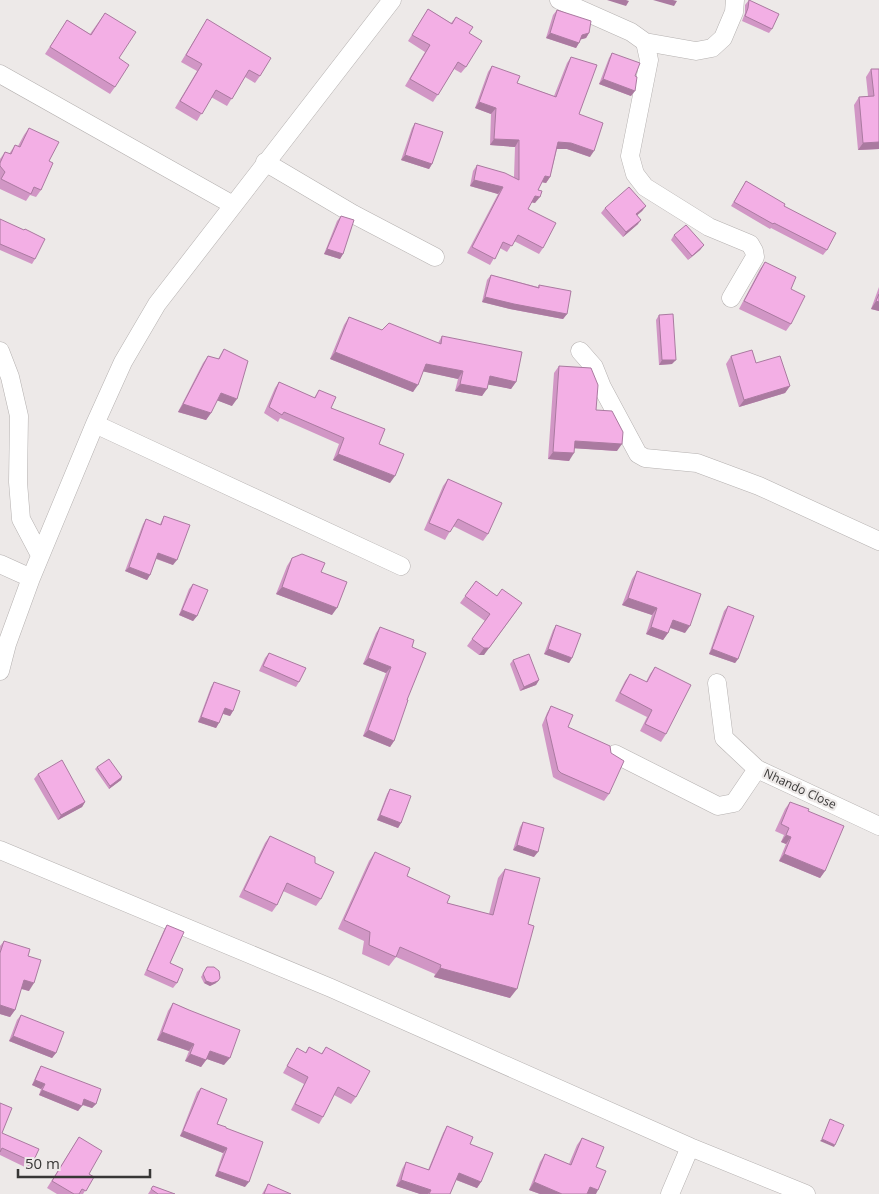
<svg xmlns="http://www.w3.org/2000/svg" width="879" height="1194" viewBox="0 0 879 1194" font-family="'Open Sans',sans-serif">
  <rect width="100%" height="100%" fill="#ede9e8"/>
  <g fill="none" stroke-linecap="round" stroke-linejoin="round">
    <defs>
      <path id="minor" d="M559,0l72,32 14,10 4,18 -19,96 5,18 10,13 64,40 41,17 4,7 1,6 -24,41
        M645,42l51,9 16,-3 11,-10 11,-26 1,-12
        M0,74l233,131
        M265,162l88,52 82,43
        M0,351l10,26 9,39 -1,66 3,37 19,36
        M580,351l14,16 8,20 36,67 7,4 52,5 62,23 120,55
        M95,424l306,142
        M0,564l31,14
        M0,671l7,-27 24,-66 64,-154 28,-62 34,-58 235,-304
        M717,683l7,55 33,31 122,57
        M615,754l103,52 16,-3 23,-34
        M0,850l331,138 359,159 116,47
        M670,1194l20,-47"/>
    </defs>
    <use href="#minor" stroke="#b5b1b0" stroke-width="19"/>
    <use href="#minor" stroke="#fff" stroke-width="18"/>
  </g>
  <path fill="#d196c5" d="M749,0l23,29 -3,4 -27,-12 3,-8v-8z
    M428,9l23,14 5,-6 13,16 -3,34 -5,6 -7,-4 -21,33 -28,-16 20,-34 -17,-11z
    M557,10l32,23 -3,5 -5,1 -5,9 -30,-10 7,-23z
    M105,13l14,45 -4,29 -5,7 -65,-40 22,-34 23,14z
    M207,19l53,57 -5,7 -10,-6 -18,29 -16,-9 -14,24 -22,-13 22,-37 -16,-9z
    M612,53l23,23 -4,20 -32,-12 10,-26z
    M571,57l8,57 11,43 -23,-8h-10l-7,28 -4,6 -4,-1 -4,8 -3,13 -4,-1 -3,7 15,39 -4,6 -25,-13 -7,11 -7,-4 -10,17 -23,-12 31,-59 -28,-8 3,-15 4,-6 37,12 1,-30 -25,-2 1,-31 -16,-6 13,-36 4,-6 25,17 37,13 13,-33z
    M871,69h8v80l-21,1 -4,-45 5,-8 9,-1 -2,-19z
    M415,123l17,41 -3,5 -28,-9 11,-32z
    M29,128l20,33 -8,29 -5,7 -6,-2 -4,6 -26,-12v-30l5,-7 4,2 6,-9 3,1 6,-11z
    M746,181l38,25 43,44 -4,5 -52,-27 -1,1 -39,-23z
    M646,206l-4,5 -5,4 1,9 -15,13 -22,-24 4,-5z
    M341,216l2,38 -3,5 -16,-5 13,-33z
    M0,219l35,40 -3,5 -32,-14z
    M674,235l30,10 -4,5 -12,10 -17,-20z
    M765,262l26,27v35l-5,7 -47,-22 21,-40z
    M491,275l47,12 1,-2 28,29 -4,5 -53,-10 -28,-7 5,-22z
    M879,287v24l-8,-2z
    M659,315l13,49 -13,1 -3,-45z
    M349,317l33,13 56,13 4,-7 74,46 -5,7 -23,-5 -6,12 -27,-5 3,-12 -35,-8 -10,21 -83,-33 14,-34z
    M224,349l8,57 -15,-6 -6,13 -5,7 -28,-8 25,-49 5,-7 10,3z
    M731,356l25,7 34,23 -5,7 -46,14 -13,-43z
    M559,366l37,44 21,41 -43,-3 -5,13 -21,-2 6,-86z
    M279,382l35,16 5,-8 12,18 48,36 11,39 -57,-23 6,-16 -59,-26 -2,4 -14,-9 11,-25z
    M448,479l40,55 -5,7 -30,-15 -8,14 -21,-10 19,-44z
    M164,516l9,49 -17,-6 -6,16 -3,5 -22,-9 18,-47 3,-5 14,5z
    M292,558l29,14 11,43 -56,-21 11,-28z
    M637,571l48,62 -15,-5 -2,5 -5,7 -17,-6 6,-19 -30,-10 10,-26z
    M476,581l21,15 -13,59h-5l-12,-9 18,-25 -25,-18z
    M193,584l4,32 -4,5 -14,-6 10,-26z
    M728,606l10,53 -3,4 -26,-9 15,-43z
    M556,625l16,33 -3,5 -25,-9 9,-24z
    M380,627l32,20 -5,53 -13,41 -4,6 -27,-11 23,-63 -23,-9 13,-31z
    M269,653l30,29 -3,5 -37,-16 6,-13z
    M513,660l26,20 -3,5 -16,6 -10,-27z
    M655,667l11,67 -5,8 -21,-11 7,-14 -32,-16 10,-20 5,-7 16,8 4,-8z
    M214,682l19,29 -3,5 -7,-2 -7,14 -18,-6 13,-35z
    M551,706l17,21 41,67 -5,7 -48,-22 -3,-2 -11,-52 5,-12z
    M97,767l25,10 -1,3 -12,9 -14,-20z
    M38,774l47,28 -3,5 -24,13 -24,-41z
    M390,789l11,34 -3,5 -21,-8 10,-26z
    M790,802l18,9 17,60 -5,7 -41,-17 7,-17 -5,-2 3,-7 -9,-4 10,-22z
    M523,822l11,35 -21,-7 7,-23z
    M270,836l45,27 6,36 -5,7 -33,-15 -6,14 -5,7 -33,-15 26,-54z
    M375,852l32,24 40,27 42,11 9,-36 7,-9 5,129 -76,-21 1,-3 -39,-17 -7,9 -27,-12 2,-13 -26,-12 31,-68z
    M167,925l3,38 7,20 -4,5 -29,-13 20,-45z
    M4,941l24,15 1,35 -8,-2 -6,21 -5,7 -10,-3v-68z
    M207,967l9,16 -6,3 -6,-3 -3,-6z
    M173,1003l16,7 35,55 -17,-6 -6,8 -16,-6 4,-10 -32,-11 11,-29z
    M21,1015l35,38 -4,5 -43,-17 8,-21z
    M309,1047l12,7 5,-7 30,50 -5,7 -17,-9 -11,22 -4,7 -28,-14 13,-26 -21,-11 14,-25 8,5z
    M41,1066l55,38 -4,4 -10,-3 -4,6 -39,-16 2,-6 -9,-4 6,-14z
    M201,1088l16,36 9,4 19,59 -30,-11 8,-23 -43,-17 17,-44z
    M0,1103l2,30 31,29 -4,7 -29,-14z
    M447,1126l23,18 11,38 -4,6 -21,-8 -6,14h-30l-24,-8 6,-17 4,-7 22,8 15,-37z
    M79,1137l10,37 5,3 -11,17h-26l-10,-6z
    M582,1138l14,29v27h-56l-11,-4 11,-28 5,-8 24,10 8,-19z
    M268,1184l23,10h-29z
    M153,1186l22,8h-27z"/>
  <path fill="#aa7aa0" d="M607,0h19l3,1 -3,5z
    M653,0h20l4,1 -3,5z
    M550,33l29,10 -3,5 -30,-10z
    M589,33l-3,5 -7,2 3,-5z
    M603,79l32,12 -4,5 -32,-12z
    M479,102l17,6 -5,6 -16,-6z
    M494,139l25,1 -4,7 -25,-2z
    M558,142l13,1 23,8 -4,6 -23,-8h-13z
    M879,142v7l-21,1 5,-7z
    M405,155l27,9 -3,5 -28,-9z
    M545,176l5,1 -4,6 -5,-1z
    M474,180l29,7 -5,7 -28,-8z
    M535,196l5,1 -5,6 -5,-1z
    M646,206l-4,5 -9,8 3,-5z
    M641,220l-3,4 -15,13 3,-5z
    M704,245l-4,5 -12,10 4,-4z
    M327,249l16,5 -3,5 -16,-5z
    M485,297l82,17 -4,5 -53,-10 -28,-7z
    M876,301l3,1v9l-8,-2z
    M335,352l83,33 -5,7 -83,-33z
    M662,360h14l-4,4 -13,1z
    M426,364l37,7 -5,8 -37,-8z
    M490,376l26,6 -5,7 -26,-5z
    M460,384l27,5 -5,7 -27,-5z
    M790,386l-5,7 -46,14 5,-7z
    M221,393l16,6 -5,7 -16,-6z
    M183,404l28,9 -5,7 -28,-8z
    M575,441l47,3 -5,7 -47,-3z
    M553,452l21,1 -5,8 -21,-2z
    M338,454l57,22 -5,7 -57,-23z
    M158,553l19,7 -4,5 -18,-7z
    M129,567l21,8 -3,5 -22,-9z
    M282,587l55,21 -5,7 -56,-21z
    M628,598l29,10 -5,7 -30,-10z
    M522,603l-38,52h-5l5,-7z
    M182,610l15,6 -4,5 -14,-6z
    M673,620l17,6 -5,7 -17,-6z
    M651,627l17,6 -5,7 -17,-6z
    M548,649l24,9 -3,5 -25,-9z
    M712,649l26,10 -3,4 -26,-9z
    M368,658l23,9 -5,6 -23,-9z
    M539,680l-3,5 -16,6 4,-4z
    M225,708l8,3 -3,5 -9,-3z
    M201,717l18,6 -3,5 -18,-6z
    M368,730l26,11 -4,6 -27,-11z
    M122,777l-1,3 -12,9 1,-3z
    M85,802l-3,5 -24,13 3,-5z
    M380,815l21,8 -3,5 -21,-8z
    M786,835l5,2 -5,7 -5,-2z
    M517,845l21,7 -4,5 -21,-7z
    M784,854l41,17 -5,7 -41,-17z
    M440,968l77,21 -7,9 -76,-21z
    M24,980l10,3 -5,8 -10,-3z
    M206,981h12l-2,2 -6,3 -6,-3z
    M0,1005l15,5 -5,7 -10,-3z
    M162,1032l32,12 -5,7 -32,-11z
    M13,1036l43,17 -4,5 -43,-17z
    M210,1051l20,7 -6,7 -20,-7z
    M190,1054l16,6 -5,7 -16,-6z
    M35,1080l10,4 -4,5 -9,-4z
    M42,1090l40,16 -4,5 -39,-16z
    M84,1099l12,5 -4,4 -11,-4z
    M183,1131l44,17 -4,5 -43,-17z
    M822,1139l13,6 -1,2 -14,-6z
    M218,1171l31,11 -4,5 -30,-11z
    M459,1173l22,9 -4,6 -23,-9z
    M401,1180l30,10 -3,4h-8l-24,-8z
    M534,1182l28,12h-22l-11,-4z
    M590,1187l8,3 -2,4h-11z"/>
  <path fill="#f3afe5" stroke="#aa7aa0" d="M749,0l30,14 -7,15 -27,-13 3,-8z
    M428,9l24,15 4,-7 17,10 -4,6 13,8 -16,26 -8,-5 -20,33 -28,-16 20,-34 -18,-10z
    M557,10l34,11 -2,12 -7,2 -3,8 -29,-10z
    M105,13l31,19 -17,26 10,7 -14,22 -65,-40 17,-27 24,15z
    M207,19l64,39 -11,18 -11,-6 -17,29 -16,-9 -14,24 -22,-13 22,-37 -16,-9z
    M612,53l28,10 -5,13 2,1 -2,14 -32,-12z
    M571,57l26,8 -18,49 24,9 -9,28 -23,-8 -13,-1 -8,35 -5,-1 -7,14 4,1 -2,6 -5,-1 -7,13 28,14 -13,25 -25,-13 -6,11 -9,-4 -8,17 -23,-12 31,-60 -29,-7 3,-15 28,8 14,7v-40l-25,-1 2,-31 -17,-6 13,-36 28,10 -3,7 39,14z
    M871,69h8v73l-16,1 -4,-46 15,-1z
    M415,123l28,9 -11,32 -27,-9z
    M29,128l30,14 -10,19 4,2 -12,27 -7,-3 -3,7 -30,-15 4,-7 -5,-6v-3l5,-11 6,2 4,-9 5,2z
    M746,181l39,23 -1,2 52,27 -9,17 -53,-27 -1,1 -39,-22z
    M629,187l17,19 -10,8 5,6 -15,12 -21,-24z
    M341,216l13,4 -11,34 -16,-5z
    M0,219l24,11 1,-1 20,10 -10,20 -35,-15z
    M686,225l18,20 -12,11 -18,-21z
    M765,262l31,15 -5,12 14,7 -14,28 -47,-23z
    M491,275l48,13v-3l32,6 -4,23 -53,-10 -29,-7z
    M879,294v8l-3,-1z
    M673,314l3,46h-14l-3,-45z
    M349,317l33,13 7,-7 52,21 1,-8 80,16 -6,30 -26,-6 -3,13 -27,-5 3,-13 -37,-7 -8,21 -83,-33z
    M224,349l24,12 -11,38 -16,-6 -10,20 -28,-9 25,-48 11,3z
    M752,350l4,13 24,-7 10,30 -46,14 -13,-44z
    M559,366l32,2 7,17 -2,25 16,1 11,21 -1,12 -47,-3 -1,12 -21,-1z
    M279,382l36,16 4,-8 17,7 -5,11 54,21 -6,15 25,10 -9,22 -57,-22 6,-16 -60,-26 -2,3 -13,-8z
    M448,479l54,24 -14,31 -30,-15 -8,13 -21,-9z
    M164,516l26,9 -13,35 -19,-7 -8,22 -21,-8 17,-48 15,6z
    M302,554l23,9 -4,9 26,10 -10,26 -55,-21 10,-29z
    M637,571l64,23 -11,32 -17,-6 -5,13 -17,-6 6,-19 -29,-10z
    M476,581l21,15 5,-7 20,14 -33,45h-5l-12,-9 18,-25 -25,-18z
    M193,584l15,6 -11,26 -15,-6z
    M728,606l26,10 -16,43 -26,-10z
    M556,625l25,9 -9,24 -24,-9z
    M380,627l34,13 -2,7 14,6 -19,47h1l-14,41 -26,-11 23,-63 -23,-9z
    M269,653l37,15 -7,14 -36,-16z
    M529,654l10,26 -15,7 -11,-27z
    M655,667l36,18 -25,49 -21,-10 7,-14 -32,-17 10,-19 17,8z
    M214,682l26,9 -7,20 -8,-3 -6,15 -18,-6z
    M551,706l22,9 -5,12 42,19 1,7 13,8 -15,33 -48,-21 -3,-3 -12,-52z
    M109,759l13,18 -12,9 -13,-19z
    M62,760l23,42 -24,13 -23,-41z
    M390,789l21,7 -10,27 -21,-8z
    M790,802l19,7 -1,2 36,15 -19,45 -41,-17 7,-17 -5,-2 3,-7 -8,-4z
    M523,822l21,6 -6,24 -21,-7z
    M270,836l45,21v6l19,9 -13,27 -34,-16 -10,22 -33,-15z
    M375,852l35,16 -3,8 43,20 -3,7 46,12 12,-46 35,9 -12,46 6,2 -17,63 -77,-21 1,-3 -41,-18 -4,10 -27,-12 1,-13 -26,-12z
    M167,925l17,7 -14,31 13,6 -6,14 -30,-13z
    M4,941l26,8 -2,7 13,4 -7,23 -10,-3 -9,30 -15,-5v-52z
    M207,967h7l5,4 1,7 -2,3 -6,2 -6,-2 -3,-7z
    M173,1003l16,7 51,20 -10,28 -20,-7 -4,9 -16,-6 4,-10 -32,-12z
    M21,1015l43,17 -8,21 -43,-17z
    M309,1047l13,7 4,-7 44,24 -14,26 -18,-10 -15,30 -28,-13 13,-27 -21,-11 10,-18 9,5z
    M41,1066l60,23 -5,15 -12,-5 -2,7 -40,-16 3,-6 -10,-4z
    M201,1088l26,11 -10,25 9,3v1l37,14 -14,40 -31,-11 9,-23 -44,-17z
    M0,1103l12,5 -10,25 37,16 -6,13 -31,-14 -2,4z
    M830,1119l14,6 -9,20 -13,-6z
    M447,1126l26,11 -3,7 23,9 -12,29 -22,-9 -9,21h-21l2,-4 -30,-10 5,-18 23,8z
    M79,1137l23,14 -13,23 5,3 -8,14 -4,-2 -3,5h-5l-22,-13z
    M582,1138l22,9 -8,20 10,4 -8,19 -8,-3 -3,7h-25l-28,-12 11,-28 26,11z
    M268,1184l23,10h-27z
    M153,1186l22,8h-17l-7,-5z"/>
  <g text-anchor="middle" stroke-width="4.5" stroke-linejoin="round" paint-order="stroke">
    <g font-size="12" fill="#373635" stroke="#ede9e8">
      <text transform="translate(800 789) rotate(25)" y="4">Nhando Close</text>
    </g>
  </g>
  <path d="M18 1169v8h132v-8" fill="none" stroke="#373635" stroke-width="2.5"/>
  <text x="25" y="1169" font-size="15" fill="#373635" stroke="#ede9e8" stroke-width="4" paint-order="stroke">50 m</text>
</svg>
